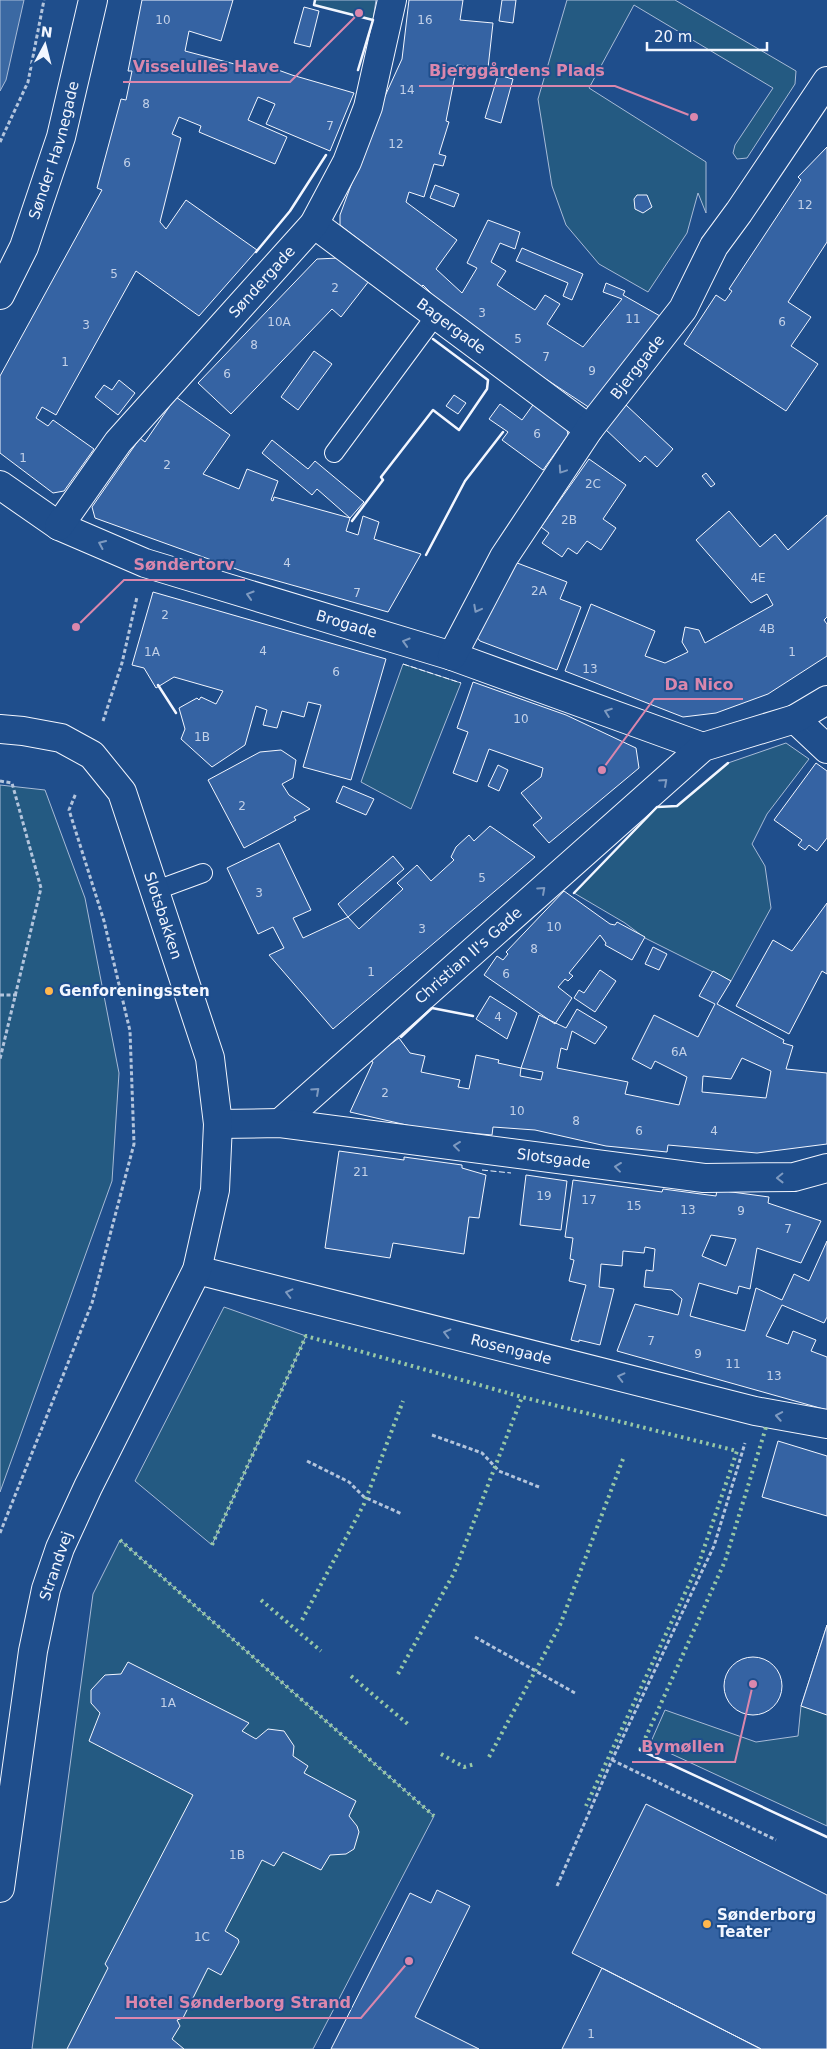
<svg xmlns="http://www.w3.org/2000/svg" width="827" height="2049" viewBox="0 0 827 2049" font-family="'DejaVu Sans',sans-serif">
  <rect width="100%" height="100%" fill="#1f4e8c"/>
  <path fill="#245a82" stroke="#a8bbd7" d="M315,0h61l-3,20 -59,-15z
    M567,0h108l121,71 -1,13 -48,74 -10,1 -4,-6 2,-8 38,-57 -139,-83 -45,83 117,74v51l-8,-20 -11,40 -39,59 -49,-28 -33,-39 -14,-39 -14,-87z
    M403,664l58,19 -50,126 -50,-27z
    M786,743l23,16 -42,55 -15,30 13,22 6,42 -40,73 -86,-43 -20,-15 -51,-30 83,-86 20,-1 51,-43z
    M0,785l45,5 40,108 34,175 -7,108 -112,311z
    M224,1307l82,29 -94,209 -77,-64z
    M120,1540l314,276 -121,233h-281l61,-455z
    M827,1625v201l-177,-82 15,-34 91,32 42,-6 3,-30z"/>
  <path fill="#3b69a3" stroke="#a8bbd7" d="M0,0h24l-18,80 -6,11z"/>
  <path fill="#3563a3" stroke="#f2f6ff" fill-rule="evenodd" d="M142,0h91l-12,41 -32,-10 -4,20 80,21 2,-6 25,9 62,18 -24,58 -64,-27 9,-20 -17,-7 -10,23 39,17 -12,27 -76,-32 2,-6 -22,-9 -7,17 9,4 -21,84 6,7 20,-29 71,50 -58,66 -63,-45 -80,144 -14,-8 -6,11 12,8 5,-6 41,29 -30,42 -11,2 -53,-40v-77l102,-186 -5,-2 24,-89 5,1 6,-29h-4z
    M409,0h54l-3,20 33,3 -5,45 -31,-3 -11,56 3,1 -10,32 7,2 -3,10 -9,-2 -10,33 -15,-5 -3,10 51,38 -21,29 26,24 15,-25 -10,-5 21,-43 32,12 -5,17 -15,-6 -9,19 15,9 -9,14 38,25 10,-15 15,9 -13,20 36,23 39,-48 -19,-7 3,-9 19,8 -2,4 37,21 -70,92 -143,-94 2,-3 -26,-26 -2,2 -81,-62v-10l40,-108 22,-48z
    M502,0h14l-3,23 -14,-2z
    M304,7l15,4 -9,36 -16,-4z
    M498,75l15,4 -12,44 -16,-5z
    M827,147v95l-39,60 23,15 -20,29 27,18 -32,47 -102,-67 32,-49 9,6 7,-10 -3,-2 72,-109 -3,-3z
    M435,185l24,9 -5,13 -24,-9z
    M637,195h10l5,12 -9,6 -8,-4 -1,-10z
    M522,248l61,26 -11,26 -9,-4 5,-13 -52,-22z
    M339,258l30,23 -28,36 -9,-8 -101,105 -33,-31 119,-124z
    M314,351l18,13 -34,46 -17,-13z
    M119,380l16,13 -17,22 -23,-18 9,-12 8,5z
    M454,395l12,8 -8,11 -12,-8z
    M176,397l54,38 -27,39 36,15 8,-20 31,12 -7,19 2,1 1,-4 76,21 -4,13 12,4 5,-19 16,6 -5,17 47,15 -33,58 -146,-41 -147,-53 -3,-11 48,-69 5,4z
    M535,402l31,22 2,11 -25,35 -41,-30 6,-8 -19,-13 11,-15 22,16z
    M626,405l47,44 -16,18 -12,-11 -5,6 -36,-34z
    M272,440l36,29 7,-8 49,41 -14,16 -33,-29 -5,6 -50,-42z
    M589,459l37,26 -23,34 13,9 -15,22 -14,-9 -10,13 -9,-6 -6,9 -20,-14 7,-10 -8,-6z
    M706,473l9,11 -4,3 -9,-11z
    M729,511l31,36 15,-13 13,16 39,-35v102l-3,3 3,4v32l-59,38 -52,19 -33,4 -118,-46 26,-67 64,27 -10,25 20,7 23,-11 -6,-10 3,-15 14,3 6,13 68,-38 -6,-11 -16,9 -55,-63z
    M512,561l55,21 -7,17 21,8 -24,63 -77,-29 -5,-6z
    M153,592l233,67 -35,121 -48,-13 18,-62 -13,-3 -4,15 -22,-6 -5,17 -14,-3 4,-15 -11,-4 -11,39 -33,22 -31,-28 4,-10 -6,-21 18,-10 2,2 2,-3 15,7 7,-13 -49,-14 -18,11 -12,-20 -12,-3z
    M473,682l93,33 70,33 3,20 -90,75 -16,-18 9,-7 -21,-25 20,-16 2,-9 -54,-19 -12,33 -24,-9 15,-41 -11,-4z
    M281,750l15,10 -3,18 -11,6 7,11 21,14 -16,8 2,3 -52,28 -36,-68 52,-28z
    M816,763l11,8v67l-10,13 -8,-6 -4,5 -7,-5 4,-5 -28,-20z
    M498,765l10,5 -9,21 -11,-5z
    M343,786l31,13 -8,16 -30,-13z
    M490,826l45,31 -202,172 -64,-74 15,-7 -11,-21 -15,7 -31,-66 52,-25 32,67 -18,8 10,20 45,-21 11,12 44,-40 -6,-6 20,-18 14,16 23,-21 -3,-3 5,-10 13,-12 5,6z
    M393,856l11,13 -56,48 -10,-13z
    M564,891l46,33 5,1 2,-3 28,15 -13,23 -27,-15 1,-2 -6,-8 -31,38 4,3 -5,5 -3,-2 -7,8 14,11 -17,26 -71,-49 13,-19 6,4 5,-6 -2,-2z
    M827,903v71l-5,-3 -33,63 -53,-28 37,-66 19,11z
    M653,947l14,7 -8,16 -14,-6z
    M600,970l16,11 -21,31 -21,-14 5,-8 5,3z
    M713,971l18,10 -14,23 67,36 -1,3 10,3 -7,23 41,4v71l-70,9 -89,-8 -1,7 -61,-6 -71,-16 -42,-3 -1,8 -68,-6 -74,-17 23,-50 -4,-2 30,-22 11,15 15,3 -4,16 39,8 -2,7 11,2 7,-34 23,5 -1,3 23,5 18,-53 27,13 11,-19 30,18 -12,17 -23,-13 -5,19 -6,-2 -4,20 71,14 -3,12 54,11 8,-28 -32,-16 -4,8 -19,-10 22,-44 44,22 17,-33 -16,-8zM742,1058l29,13 -5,27 -64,-6 1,-16 28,3zM521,1068l22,4 -2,8 -21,-4z
    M490,996l27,17 -10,26 -31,-20z
    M339,1151l65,9v-3l58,8v3l24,7 -7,43 -10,-1 -5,37 -71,-11 -3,15 -65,-10z
    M526,1175l41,6 -6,49 -41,-5z
    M573,1180l89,12 1,-3 53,7 1,-6 52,7 -1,6 53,18 -20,42 -44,-15 -7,41 -11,-3 -2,8 -38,-11 -9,33 55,15 11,-43 26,12 12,-26 15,7 18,-40v76l-3,6 -42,-18 -16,31 22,8 5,-13 23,9 -5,11 16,6v53l-210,-59 18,-47 43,11 4,-16 -10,-9 -28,-3 2,-17 7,1 2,-22 -10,-2 -1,6 -21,-2 -1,15 -21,-2 -2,23 15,2 -14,56 -21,-5v2l-8,-2 15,-55 -17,-4 5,-21 -4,-1 3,-21 -8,-1zM711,1235l25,4 -10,27 -24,-10z
    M778,1441l49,15v60l-65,-19z
    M827,1625v90l-26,-9z
    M724 1686a29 29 0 1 1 58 0a29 29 0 1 1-58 0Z
    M128,1662l121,61 -7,8 14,8 12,-10 16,2 10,15 -1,10 15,10 -4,7 52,28 -7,15 8,10 2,6 -5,17 -8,5 -16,1 -9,15 -38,-18 -9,14 -12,-6 -37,71 13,8 1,3 -18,33 -13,-7 -25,50 -6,2 3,6 -8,13 12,10h-117l41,-81 -3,-4 88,-169 -104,-54 11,-28 -9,-10v-13l14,-15 16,-1z
    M646,1804l181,91v154h-66l-189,-96z
    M437,1890l33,16 -55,111 64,32h-148l79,-156 21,10z
    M602,1968l159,81h-199z"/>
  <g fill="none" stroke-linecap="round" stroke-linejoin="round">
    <defs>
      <path id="lane" d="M334,453l102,-138
        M154,891l49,-18"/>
      <g id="street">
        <path id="s1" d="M314,224l275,205"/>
        <path id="s2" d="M0,295l24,-48 37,-110 32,-137"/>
        <path id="s3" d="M0,485l59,41 86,37 307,93 251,91"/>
        <path id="s4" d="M59,526l59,-84 196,-218 33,-62 21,-55 24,-107"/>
        <path id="s5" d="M452,656l52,-99 85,-128 94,-120 31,-63 25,-34 88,-131"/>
        <path d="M795,719l32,30"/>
        <path id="s6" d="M280,1123l423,-376 92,-28 32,-19"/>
        <path id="s7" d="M218,1124l62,-1 424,55 90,-1 33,-9"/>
        <path id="s8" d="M197,1270l558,141 72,13"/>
      </g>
      <g id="secondary">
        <path id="s9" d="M0,729l23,2 38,7 31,17 30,37 88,266 8,66 -3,66 -18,80 -109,217 -28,61 -14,41 -13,62 -33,237"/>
      </g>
    </defs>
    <use href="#lane" stroke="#f2f6ff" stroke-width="20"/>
    <use href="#street" stroke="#f2f6ff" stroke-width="30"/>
    <use href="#secondary" stroke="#f2f6ff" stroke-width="30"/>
    <path stroke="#b3c4dc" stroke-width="3" stroke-dasharray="4 2.5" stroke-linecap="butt" d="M0,142l28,-60 16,-82
      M103,721l19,-58 15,-66
      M0,781l12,2 29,105 -41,171
      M0,995h17
      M432,1435l50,18 17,18 40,16
      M307,1461l42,21 15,15 38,17
      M0,1533l92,-230 42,-159 -4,-113 -26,-110 -35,-111 7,-17
      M475,1637l100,56
      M612,1760l164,80
      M557,1886l55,-126 102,-214 31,-103"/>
    <use href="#lane" stroke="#1f4e8c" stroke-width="18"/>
    <use href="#street" stroke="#1f4e8c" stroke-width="28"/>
    <use href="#secondary" stroke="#1f4e8c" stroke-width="28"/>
    <path stroke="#97c8a6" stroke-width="4" stroke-dasharray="2.5 4" stroke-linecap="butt" d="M120,1540l314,276
      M212,1545l94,-209 216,61 215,54 -38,112 -113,243
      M261,1600l60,51
      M302,1620l62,-116 39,-103
      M398,1674l56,-101 68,-176
      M351,1676l59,50
      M640,1750l85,-189 42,-137
      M441,1754l23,13 11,-3
      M489,1757l71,-132 63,-166"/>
    <path stroke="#f2f6ff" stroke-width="1" stroke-dasharray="6 2.5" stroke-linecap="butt" d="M403,664l58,19
      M482,1170l29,3"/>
    <path stroke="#f2f6ff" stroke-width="2.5" d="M315,0l-1,5 59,15 -15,50
      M256,252l34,-41 36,-56
      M352,521l31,-41 -2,-3 52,-67 26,20 28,-41 1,-9 -55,-41
      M426,555l39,-74 38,-49
      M158,685l18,28
      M574,893l83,-86 20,-1 51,-43
      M401,1037l31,-29 41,8
      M640,1750l187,87"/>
  </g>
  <defs><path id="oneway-chevron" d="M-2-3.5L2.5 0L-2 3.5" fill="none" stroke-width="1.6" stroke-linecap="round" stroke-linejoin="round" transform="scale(1.25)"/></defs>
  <g stroke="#7e9ac0">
    <use href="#oneway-chevron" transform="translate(562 470) rotate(124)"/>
    <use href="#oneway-chevron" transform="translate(102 544) rotate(-156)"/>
    <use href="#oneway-chevron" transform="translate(250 595) rotate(-163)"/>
    <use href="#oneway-chevron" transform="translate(477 609) rotate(118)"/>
    <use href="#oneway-chevron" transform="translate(406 642) rotate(-163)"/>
    <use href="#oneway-chevron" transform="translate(608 712) rotate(-160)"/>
    <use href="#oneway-chevron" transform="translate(664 782) rotate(-42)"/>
    <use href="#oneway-chevron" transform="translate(542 890) rotate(-42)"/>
    <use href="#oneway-chevron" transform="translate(316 1091) rotate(-42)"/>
    <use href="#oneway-chevron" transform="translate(457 1146) rotate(-173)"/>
    <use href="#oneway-chevron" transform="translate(618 1167) rotate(-173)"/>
    <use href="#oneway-chevron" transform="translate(780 1178) rotate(179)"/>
    <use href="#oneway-chevron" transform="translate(289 1293) rotate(-166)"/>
    <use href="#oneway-chevron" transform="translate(447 1333) rotate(-166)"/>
    <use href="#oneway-chevron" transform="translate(621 1377) rotate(-166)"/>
    <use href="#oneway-chevron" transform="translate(779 1416) rotate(-170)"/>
  </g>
  <g fill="#ffb74d" stroke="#1f4e8c" stroke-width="2">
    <circle cx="49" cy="991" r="5"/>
    <circle cx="707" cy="1924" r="5"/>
  </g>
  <g text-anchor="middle" stroke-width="4" stroke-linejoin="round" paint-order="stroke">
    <g font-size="12" fill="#c3d1e8">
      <text x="163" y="24">10</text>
      <text x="425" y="24">16</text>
      <text x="407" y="94">14</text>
      <text x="146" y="108">8</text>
      <text x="330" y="130">7</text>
      <text x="396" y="148">12</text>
      <text x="127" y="167">6</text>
      <text x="805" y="209">12</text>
      <text x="114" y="278">5</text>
      <text x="335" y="292">2</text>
      <text x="482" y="317">3</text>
      <text x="633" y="323">11</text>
      <text x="279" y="326">10A</text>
      <text x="782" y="326">6</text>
      <text x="86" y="329">3</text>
      <text x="518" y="343">5</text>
      <text x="254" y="349">8</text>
      <text x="546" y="361">7</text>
      <text x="65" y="366">1</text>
      <text x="592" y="375">9</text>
      <text x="227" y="378">6</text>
      <text x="537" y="438">6</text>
      <text x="23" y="462">1</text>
      <text x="167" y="469">2</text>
      <text x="593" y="488">2C</text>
      <text x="569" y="524">2B</text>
      <text x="287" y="567">4</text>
      <text x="758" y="582">4E</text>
      <text x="539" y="595">2A</text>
      <text x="357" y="597">7</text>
      <text x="165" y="619">2</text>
      <text x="767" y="633">4B</text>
      <text x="263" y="655">4</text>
      <text x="152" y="656">1A</text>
      <text x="792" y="656">1</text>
      <text x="590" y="673">13</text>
      <text x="336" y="676">6</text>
      <text x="521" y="723">10</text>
      <text x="202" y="741">1B</text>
      <text x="242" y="810">2</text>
      <text x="482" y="882">5</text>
      <text x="259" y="897">3</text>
      <text x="554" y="931">10</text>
      <text x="422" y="933">3</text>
      <text x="534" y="953">8</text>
      <text x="371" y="976">1</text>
      <text x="506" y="978">6</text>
      <text x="498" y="1021">4</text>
      <text x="679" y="1056">6A</text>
      <text x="385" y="1097">2</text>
      <text x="517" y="1115">10</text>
      <text x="576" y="1125">8</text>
      <text x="639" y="1135">6</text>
      <text x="714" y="1135">4</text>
      <text x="361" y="1176">21</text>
      <text x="544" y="1200">19</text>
      <text x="589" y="1204">17</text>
      <text x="634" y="1210">15</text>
      <text x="688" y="1214">13</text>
      <text x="741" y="1215">9</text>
      <text x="788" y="1233">7</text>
      <text x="651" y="1345">7</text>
      <text x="698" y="1358">9</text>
      <text x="733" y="1368">11</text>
      <text x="774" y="1380">13</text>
      <text x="168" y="1707">1A</text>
      <text x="237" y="1859">1B</text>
      <text x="202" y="1941">1C</text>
      <text x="591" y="2038">1</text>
    </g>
    <g font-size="15" fill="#f2f6ff" stroke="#1f4e8c">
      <text dy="5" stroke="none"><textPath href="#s2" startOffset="155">Sønder Havnegade</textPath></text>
      <text dy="5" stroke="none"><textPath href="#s4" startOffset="318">Søndergade</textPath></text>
      <text dy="5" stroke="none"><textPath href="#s1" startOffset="171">Bagergade</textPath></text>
      <text dy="5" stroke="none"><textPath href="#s5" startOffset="344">Bjerggade</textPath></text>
      <text dy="5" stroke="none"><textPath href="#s3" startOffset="376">Brogade</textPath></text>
      <text dy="5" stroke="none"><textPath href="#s9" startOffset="275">Slotsbakken</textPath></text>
      <text dy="5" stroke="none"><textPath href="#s6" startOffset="252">Christian II's Gade</textPath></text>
      <text dy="5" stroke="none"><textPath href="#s7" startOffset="338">Slotsgade</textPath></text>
      <text dy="5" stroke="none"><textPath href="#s8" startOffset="324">Rosengade</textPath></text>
      <text transform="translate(56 1566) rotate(-71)" y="5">Strandvej</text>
    </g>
    <g font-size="15" font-weight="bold" fill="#f2f6ff" stroke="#1f4e8c" text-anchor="start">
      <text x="59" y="996">Genforeningssten</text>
      <text x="717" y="1920">Sønderborg<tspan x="717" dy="17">Teater</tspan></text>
    </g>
  </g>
  <path fill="none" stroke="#da87ad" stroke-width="2" d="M359 13L290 82H123M694 117L615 86H419M76 627L124 580H245M602 770L654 699H743M753 1684L735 1762H632M409 1961L361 2018H115"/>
  <g fill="#da87ad" stroke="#1f4e8c" stroke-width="2">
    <circle cx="359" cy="13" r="5"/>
    <circle cx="694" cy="117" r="5"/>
    <circle cx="76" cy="627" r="5"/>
    <circle cx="602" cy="770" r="5"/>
    <circle cx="753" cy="1684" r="5"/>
    <circle cx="409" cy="1961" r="5"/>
  </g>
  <g font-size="16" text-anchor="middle" font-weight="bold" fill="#da87ad" stroke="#1f4e8c" stroke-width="4" stroke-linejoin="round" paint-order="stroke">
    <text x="206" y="72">Visselulles Have</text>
    <text x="517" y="76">Bjerggårdens Plads</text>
    <text x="184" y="570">Søndertorv</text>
    <text x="699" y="690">Da Nico</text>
    <text x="683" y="1752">Bymøllen</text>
    <text x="238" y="2008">Hotel Sønderborg Strand</text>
  </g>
  <g transform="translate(45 45) rotate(7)" stroke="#1f4e8c" stroke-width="4" paint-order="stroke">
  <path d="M0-4L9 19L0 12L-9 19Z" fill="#f2f6ff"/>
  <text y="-8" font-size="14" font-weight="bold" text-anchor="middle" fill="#f2f6ff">N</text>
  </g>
  <path d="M647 42v8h120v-8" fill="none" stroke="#f2f6ff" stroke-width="2.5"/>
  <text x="654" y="42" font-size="15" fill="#f2f6ff" stroke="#1f4e8c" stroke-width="4" paint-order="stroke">20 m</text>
</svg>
